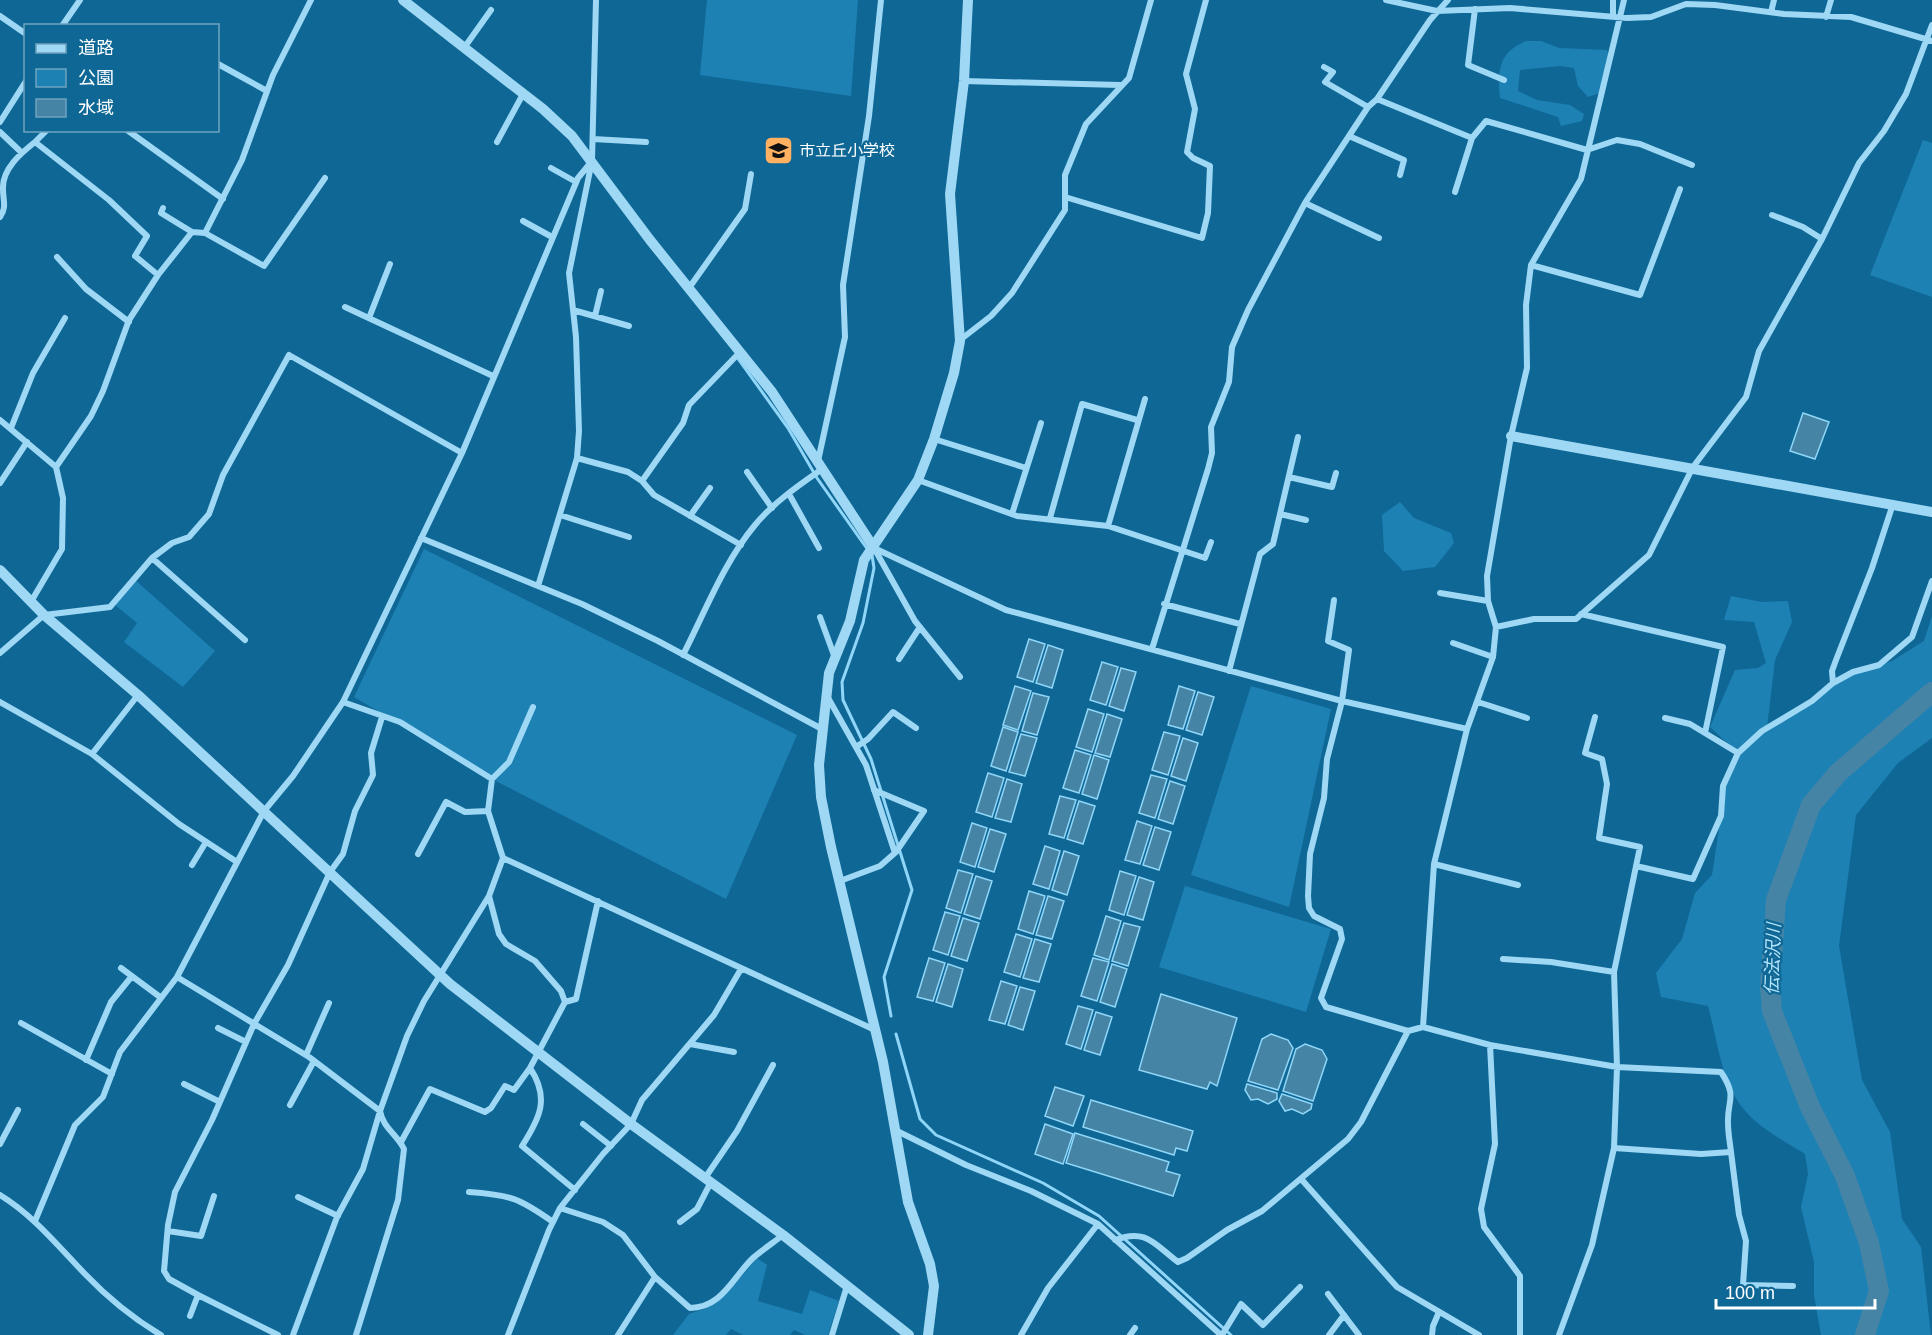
<svg xmlns="http://www.w3.org/2000/svg" width="1932" height="1335" viewBox="0 0 1932 1335" font-family="Arial,'Noto Sans JP',sans-serif">
  <rect width="100%" height="100%" fill="#0f6796"/>
  <path fill="#1d81b4" d="M707,0h151l-7,96 -151,-21z
    M1526,41h15l18,7 48,2 4,10 -11,33 -12,4 -10,-11 -4,-18 -14,-2 -40,4 -2,21 19,9 33,5 14,9 -2,7 -21,5 -3,-9 -58,-19c-3,-27 -1,-46 26,-57z
    M1923,140l9,3v154l-62,-22z
    M1400,502l14,16 37,15 3,10 -19,24 -32,4 -19,-20 -2,-36z
    M424,549l373,186 -71,164 -234,-120 -138,-82z
    M134,579l81,72 -32,36 -59,-45 13,-19 -22,-18z
    M1731,596l31,6 26,-1 4,21 -17,38 -8,68 78,-52 47,-15 32,-20 8,-25v122l-34,25 -42,52 -17,131 23,134 28,52 12,87 19,28 10,88h-110l-7,-40v-33l-13,-55 7,-33 -3,-20c-21,-13 -48,-27 -63,-47 -21,-27 -25,-69 -34,-101l-47,-9 -5,-24 26,-34 13,-46 17,-18 14,-93 12,-29 -28,-26 25,-57 23,-2 8,-5 -12,-41 -30,-2z
    M1251,686l80,23 -42,198 -98,-32z
    M1185,886l146,43 -25,83 -147,-45z
    M757,1258l10,7 -9,36 44,13 8,-24 29,11 -11,34h-23l-11,-5 -4,5h-47l-12,-6 -5,6h-53l16,-21 18,-6 21,-16z"/>
  <path fill="#4584a5" stroke="#8fd6f8" stroke-width="1.5" d="M1803,413l26,9 -14,37 -25,-8z
    M1029,639l16,5 -12,38 -16,-5z
    M1048,645l15,5 -11,38 -16,-5z
    M1102,662l16,5 -12,38 -16,-5z
    M1121,668l15,4 -12,39 -15,-5z
    M1015,686l16,5 -13,39 -15,-5z
    M1179,686l16,5 -12,38 -15,-4z
    M1198,692l16,5 -12,38 -16,-5z
    M1033,693l16,4 -12,38 -15,-4z
    M1088,709l16,5 -12,38 -16,-5z
    M1107,714l15,5 -12,38 -15,-4z
    M1003,727l15,5 -12,39 -15,-5z
    M1164,732l16,4 -12,39 -16,-5z
    M1021,734l16,4 -12,38 -16,-4z
    M1183,738l15,5 -12,38 -15,-5z
    M1075,750l16,5 -12,38 -16,-5z
    M1094,755l15,5 -12,39 -15,-5z
    M988,773l16,5 -12,39 -16,-5z
    M1151,775l16,4 -12,39 -16,-5z
    M1007,779l15,5 -11,38 -16,-4z
    M1170,781l15,5 -12,38 -15,-5z
    M1060,796l16,4 -12,38 -15,-4z
    M1079,801l16,5 -12,38 -16,-5z
    M1137,821l15,5 -12,38 -15,-4z
    M972,823l15,5 -12,39 -15,-5z
    M1155,827l16,5 -12,38 -16,-5z
    M990,829l16,5 -12,38 -16,-5z
    M1045,846l15,5 -11,38 -16,-5z
    M1064,851l15,5 -12,39 -15,-5z
    M958,870l15,4 -12,39 -15,-5z
    M1120,871l16,5 -12,39 -15,-5z
    M976,876l16,5 -12,38 -16,-5z
    M1139,877l15,5 -11,38 -16,-5z
    M1029,891l16,5 -12,38 -15,-5z
    M1048,896l16,5 -12,38 -16,-4z
    M945,912l15,4 -12,39 -15,-5z
    M1106,916l15,5 -12,39 -15,-5z
    M963,918l16,5 -12,38 -16,-5z
    M1124,923l16,4 -12,39 -16,-5z
    M1016,934l16,5 -12,38 -16,-5z
    M1035,939l16,5 -12,38 -16,-4z
    M929,958l16,5 -12,38 -16,-4z
    M1093,958l16,4 -12,39 -16,-5z
    M948,964l15,5 -11,38 -16,-5z
    M1112,964l15,5 -12,38 -15,-5z
    M1001,981l16,5 -12,38 -16,-4z
    M1020,987l15,4 -12,39 -15,-5z
    M1161,994l76,24 -20,68 -7,-4 -3,7 -68,-19z
    M1078,1006l15,4 -12,39 -15,-5z
    M1096,1012l16,5 -12,38 -16,-5z
    M1271,1034l17,6 5,8 -15,42 -30,-9 14,-42z
    M1305,1044l17,6 5,9 -14,42 -30,-10 13,-42z
    M1247,1084l30,9v6l-9,5 -10,-5 -7,1 -6,-10z
    M1055,1087l29,9 -11,30 -28,-10z
    M1282,1094l30,10 -1,5 -8,5 -11,-5 -7,2 -6,-10z
    M1091,1100l102,31 -6,20 -11,-3 -2,7 -91,-28z
    M1045,1124l28,10 -10,30 -28,-10z
    M1075,1133l94,29 -3,9 14,4 -7,21 -107,-33z"/>
  <g fill="none" stroke-linecap="round" stroke-linejoin="round">
    <path stroke="#8fd6f8" stroke-width="3" d="M737,357l51,71 29,50 51,72
      M872,555l2,13 -11,55 -21,59 1,18 28,59 41,131 -28,87 7,39
      M896,1034l24,85 16,16 107,48 56,33 132,119"/>
    <path stroke="#4584a5" stroke-width="20" d="M1865,1335l14,-44 -10,-48 -24,-67 -35,-69 -38,-96 -2,-23 6,-88 35,-95 27,-32 94,-81"/>
    <path stroke="#9ed8f4" stroke-width="6" d="M1386,0l51,11 73,-3 117,10 24,-1 35,-13 29,1 69,9 67,3 81,24
      M1613,0v16
      M1475,9l-7,56 36,15
      M1771,12l3,-12
      M0,16l26,18
      M1826,17l5,-17
      M62,26l18,-26
      M464,48l27,-38
      M218,64l49,27
      M1324,67l9,5 -8,10 43,25
      M964,81l156,4
      M1377,99l95,39 14,-17 101,29 30,-10 23,4 52,21
      M0,122l26,-41
      M127,130l96,69
      M0,132l21,20
      M1349,136l55,24 -4,15
      M593,139l53,3
      M35,142l12,-12
      M497,142l26,-48
      M551,168l25,14
      M1455,192l17,-54
      M1065,197l137,41 6,-25 2,-47 -17,-8 -6,-6 8,-43 -9,-35 20,-74
      M1305,203l74,35
      M163,208l-2,5 31,19
      M1772,215l31,12 19,12
      M0,217c7,-10 3,-16 3,-28 -1,-20 18,-36 32,-47l74,58 38,36 -12,20 23,19
      M523,221l29,16
      M205,233l59,33 61,-88
      M57,257l29,32 43,33
      M1531,265l109,30 40,-106
      M689,288l56,-79 6,-35
      M345,307l148,69
      M573,310l56,16
      M595,316l6,-25
      M369,318l21,-54
      M960,340l31,-24 21,-23 53,-83v-35l21,-51 43,-46 22,-78
      M0,420l56,47
      M11,428l22,-55 32,-55
      M934,439l92,29
      M577,458l51,14 14,9 12,14 87,50
      M818,461l27,-124 -2,-52 26,-169 12,-116
      M747,472l25,36
      M1289,477l43,10 4,-14
      M918,480l99,36 91,10 97,32 6,-16
      M642,481l41,-58 6,-18 51,-53
      M0,483l27,-41
      M789,494l30,54
      M1012,514l29,-91
      M1280,514l26,6
      M560,515l69,22
      M690,516l20,-28
      M1050,518l32,-114 55,16
      M1108,526l37,-127
      M421,538l161,66 76,37 164,88
      M874,548l132,62 336,91 125,28
      M874,548l41,73 45,56
      M152,558l93,82
      M538,586l39,-128 2,-27 -3,-94 -7,-64 23,-112 4,-161
      M1440,593l48,8
      M32,600l30,-51 1,-51 -7,-31 35,-51 12,-25 26,-71 29,-45 34,-43 13,1 37,-73 31,-85 38,-75
      M1334,600l-6,41 21,9 -7,51 -15,58 -3,39 -14,56 -2,42 1,12 5,8 26,13 2,10 -21,59 5,9 82,24
      M1164,604l76,20
      M1581,614l142,33 -18,86
      M820,617l15,41
      M1496,627l38,-8h42l73,-64 44,-88 53,-70 13,-46 63,-112 37,-76 25,-32 22,-37 26,-69
      M1453,643l40,14
      M1152,649l56,-180 4,-16 -1,-26 18,-45 3,-35 16,-37 57,-107 63,-96 9,-8 53,-79 18,-20
      M0,653l44,-38 66,-8 42,-49 20,-15 17,-6 20,-23 14,-39 66,-120 173,98
      M683,655c22,-43 41,-93 72,-130 18,-22 44,-40 67,-56
      M899,659l21,-32
      M1229,671l31,-117 13,-10 25,-107
      M1833,683l-1,-12 4,-11 36,-92 20,-61
      M827,696l39,69 29,88
      M0,702l92,52 46,-59
      M343,702l57,20 92,57 -4,32 15,47 372,172
      M1478,702l49,16
      M1665,718l25,6 48,29
      M856,747l12,-8 25,-27 23,16
      M92,754l87,70 58,38
      M492,779l17,-17 24,-55
      M418,854l28,-52 19,10 23,-1
      M1434,864l84,21
      M192,865l14,-23
      M1636,866l57,13 28,-63 2,-30 15,-33 24,-22 50,-30 21,-18 20,-11 26,-7 33,-28 20,-56
      M840,881l40,-15 16,-14 28,-41 -50,-21
      M489,896l10,38 7,10 29,17 26,30 4,11
      M1503,959l48,3 63,10
      M121,968l39,29
      M177,977l132,80 71,54c3,17 17,23 24,38l-6,51 -42,135
      M21,1023l91,51
      M1423,1027l11,-163 33,-135 26,-72 3,-30 -8,-26 -1,-25 24,-140 16,-68 -1,-63 5,-40 50,-86 43,-179
      M218,1028l28,14
      M690,1044l44,8
      M1490,1045l5,99 -14,65 3,18 36,49v59
      M306,1055l23,-52
      M86,1060l25,-58 21,-26
      M184,1084l36,18
      M290,1105l24,-44
      M583,1124l28,22
      M895,1130l71,35 65,26 67,33 123,111
      M401,1142l29,-53 55,23 6,-4 14,-22 9,4 16,-22
      M0,1144l18,-34
      M1614,1148l87,6 30,-2 8,63 7,26 -3,44 50,1
      M705,1178l32,-47 36,-66
      M1302,1180l95,107 82,48
      M575,1190l-53,-44c18,-28 28,-48 8,-78l35,-66 11,-3 22,-98
      M469,1192c42,3 50,6 84,30
      M0,1195c33,20 58,51 85,79 22,23 49,45 76,61
      M298,1197l40,19
      M560,1208l43,14 20,13 32,42 35,31c32,0 43,-31 63,-50 9,-8 20,-15 30,-23
      M35,1221l40,-96 28,-28 17,-45 57,-75 87,-166 29,-35 50,-74 119,-249 116,-275 14,-17
      M680,1222l17,-13 14,-27
      M168,1231l33,5 13,-40
      M1115,1240c31,-12 39,4 63,22l9,-4 40,-28 35,-19 86,-72 13,-17 47,-91 15,-4 67,18 127,22 104,5c17,26 6,27 7,51 0,10 2,20 3,29
      M1328,1294l31,41
      M198,1295l-29,-16 -5,-8 4,-46 7,-33 37,-72 42,-96 34,-59 42,-93 13,-18 12,-43 18,-36 -2,-22 11,-36
      M190,1316l8,-21 80,40
      M293,1335l44,-118 26,-48 17,-58 27,-75 17,-35 65,-105 14,-38
      M508,1335l41,-105 11,-22 43,-54 28,-30 11,-24 72,-85 27,-46
      M618,1335l37,-58
      M832,1335l15,-49
      M1021,1335l27,-47 50,-64
      M1130,1335l5,-7
      M1222,1335l19,-31 22,21 37,-38
      M1329,1335l15,-20
      M1432,1335l1,-9 6,-14
      M1559,1335l33,-90 22,-97 3,-81 -3,-95 26,-125 -41,-9 8,-54 -5,-25 -17,-6 10,-36"/>
    <path stroke="#9ed8f4" stroke-width="10" d="M403,0l140,109 29,27 78,104 122,152 102,156
      M1511,436l421,76
      M0,570l44,45 94,80 312,289 181,140 152,111 126,100
      M928,1335l6,-49 -4,-22 -22,-62 -25,-140 -52,-215 -10,-50 -2,-32 10,-92 21,-52 14,-61 54,-80 16,-41 20,-66 6,-32 -10,-147 14,-113 4,-81"/>
  </g>
  <defs>
    <symbol id="school-square" viewBox="-11 -11 22 22"><rect x="-9" y="-9" width="18" height="18" rx="4" fill="#ffb061" stroke="#0f6796"/><path d="M0-5L7-2L0 1L-7-2ZM-4 1L0 2.5L4 1V4Q0 6-4 4Z" fill="#111"/></symbol>
  </defs>
  <g fill-rule="evenodd">
    <use href="#school-square" x="762" y="134" width="33" height="33"/>
  </g>
  <g text-anchor="middle" stroke-width="4.5" stroke-linejoin="round" paint-order="stroke">
    <g font-size="16" fill="#fff" stroke="#0f6796" text-anchor="start">
      <text x="799" y="156">市立丘小学校</text>
    </g>
    <g font-size="18" font-style="italic" fill="#b2e4fb" stroke="#0f6796">
      <text transform="translate(1773 959) rotate(-88)" y="6">伝法沢川</text>
    </g>
  </g>
  <rect x="24" y="24" width="195" height="108" fill="#0f6796" stroke="#6fa4c0" stroke-width="1.5"/>
  <rect x="36" y="44" width="30" height="9" fill="#9ed8f4" stroke="#6fa4c0" stroke-width="1.5"/>
  <text x="78" y="54" font-size="18" fill="#ffffff">道路</text>
  <rect x="36" y="69" width="30" height="18" fill="#1d81b4" stroke="#6fa4c0" stroke-width="1.5"/>
  <text x="78" y="84" font-size="18" fill="#ffffff">公園</text>
  <rect x="36" y="99" width="30" height="18" fill="#4584a5" stroke="#6fa4c0" stroke-width="1.5"/>
  <text x="78" y="114" font-size="18" fill="#ffffff">水域</text>
  <path d="M1716 1299v9h159v-9" fill="none" stroke="#ffffff" stroke-width="3"/>
  <text x="1725" y="1299" font-size="18" fill="#ffffff" stroke="#0f6796" stroke-width="4.5" paint-order="stroke">100 m</text>
</svg>
